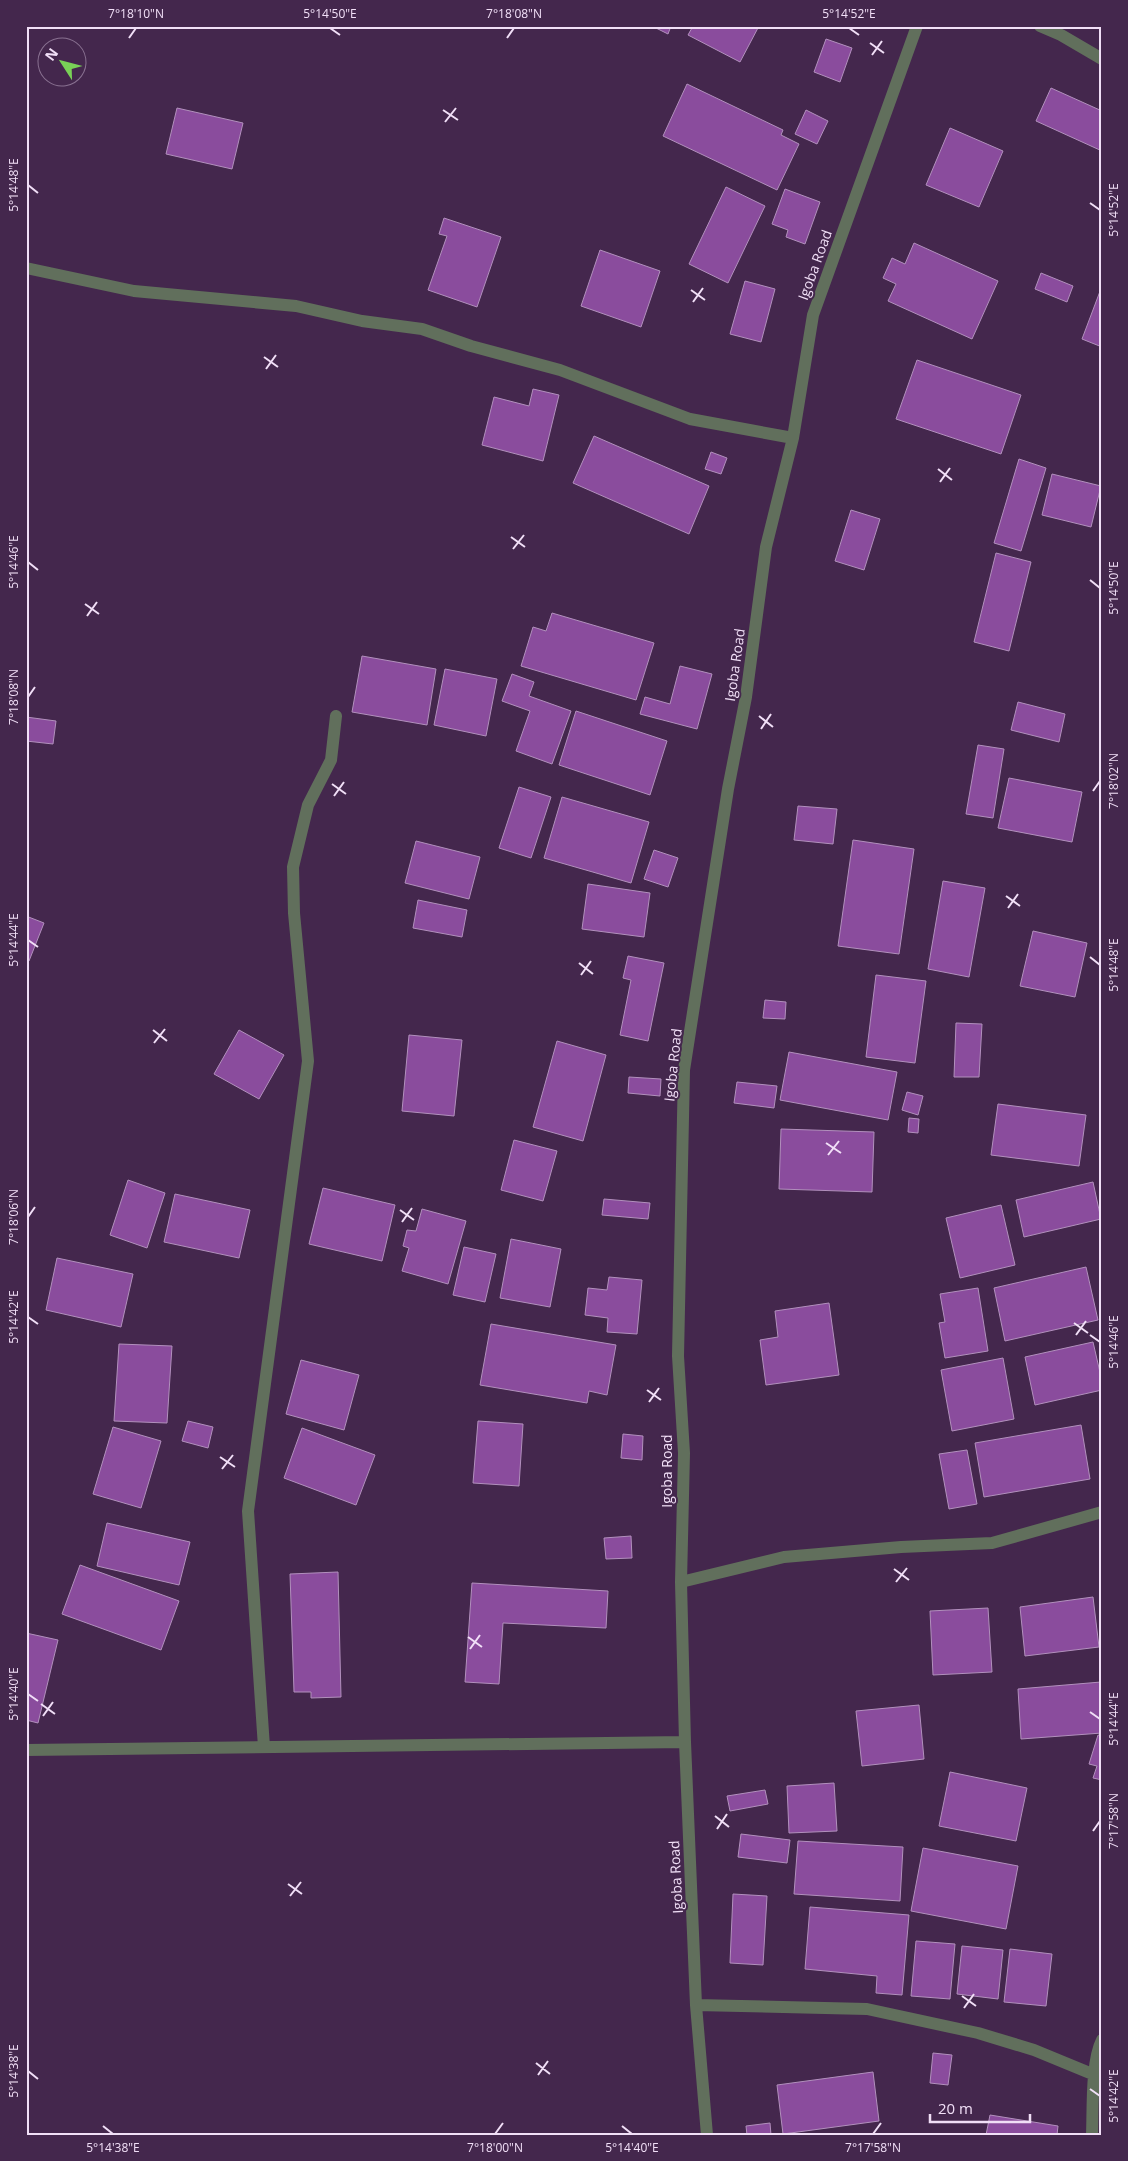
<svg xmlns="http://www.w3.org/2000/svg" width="1128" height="2161" viewBox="0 0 1128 2161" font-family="'Open Sans',sans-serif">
  <rect width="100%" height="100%" fill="#44274d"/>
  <path fill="#8a4c9d" stroke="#b290bd" d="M652,26h19l-3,8z
    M693,26h66l-19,36 -52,-27z
    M826,39l26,9 -12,34 -26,-10z
    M687,84l96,46 -2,5 18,9 -22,46 -114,-54z
    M1051,88l51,23v40l-66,-30z
    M177,108l66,15 -11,46 -66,-15z
    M806,110l22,11 -11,23 -22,-10z
    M950,128l53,23 -24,56 -53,-22z
    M726,187l39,19 -37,77 -39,-19z
    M785,189l35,13 -15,42 -19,-7 2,-7 -16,-6z
    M444,218l57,19 -24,70 -49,-17 19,-54 -8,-2z
    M914,243l84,38 -26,58 -84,-38 8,-17 -13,-6 9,-20 13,6z
    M600,250l60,21 -19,56 -60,-21z
    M1041,273l32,13 -6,16 -32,-13z
    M745,281l30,8 -14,53 -31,-8z
    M1102,286v61l-20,-8z
    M917,360l104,35 -20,59 -105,-35z
    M533,389l26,6 -16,66 -61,-16 12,-48 35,9z
    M594,436l115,50 -20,48 -116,-51z
    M711,452l16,6 -6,16 -16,-5z
    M1019,459l27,9 -25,83 -27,-8z
    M1052,474l49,12 -10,41 -49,-12z
    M851,510l29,9 -16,51 -29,-9z
    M996,553l35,9 -22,89 -35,-9z
    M552,613l102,30 -18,57 -115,-34 12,-39 13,4z
    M362,656l74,13 -9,56 -75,-13z
    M680,666l32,8 -15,55 -57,-15 5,-17 25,7z
    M445,669l52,10 -11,57 -52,-11z
    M512,674l22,8 -5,14 42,15 -19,53 -36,-13 14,-40 -28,-10z
    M1018,702l47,12 -6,28 -48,-12z
    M576,711l91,30 -17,54 -91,-30z
    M26,717l30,4 -3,23 -27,-3z
    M978,745l26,4 -11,69 -27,-4z
    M1009,778l73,14 -10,50 -74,-14z
    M519,787l32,10 -20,61 -32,-10z
    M562,797l87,25 -18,61 -87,-25z
    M798,806l39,3 -4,35 -39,-4z
    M853,840l61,9 -15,105 -61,-8z
    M416,841l64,16 -11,42 -64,-16z
    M654,850l24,8 -10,29 -24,-8z
    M943,881l42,7 -16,89 -41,-8z
    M588,884l62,9 -6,44 -62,-8z
    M418,900l49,10 -5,27 -49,-9z
    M26,916l18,7 -15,38 -3,-1z
    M1033,931l54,12 -12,54 -55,-11z
    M628,956l36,7 -16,78 -28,-6 11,-55 -8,-2z
    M876,975l50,6 -11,82 -49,-6z
    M765,1000l21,2 -1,17 -22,-1z
    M956,1023l26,1 -3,53h-25z
    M239,1030l45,25 -25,44 -45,-25z
    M409,1035l53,5 -8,76 -52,-5z
    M557,1041l49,14 -23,86 -50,-14z
    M789,1052l108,20 -9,48 -108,-20z
    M629,1077l32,2 -1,17 -32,-3z
    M737,1082l40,4 -3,22 -40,-5z
    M907,1092l16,4 -5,19 -16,-5z
    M998,1104l88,11 -7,51 -88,-11z
    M909,1118l10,1 -1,14 -10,-1z
    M781,1129l93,3 -2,60 -93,-3z
    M514,1140l43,11 -14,50 -42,-11z
    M128,1180l37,13 -18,55 -37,-13z
    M1093,1182l8,37 -77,18 -8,-37z
    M323,1188l72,17 -13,56 -73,-17z
    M175,1194l75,16 -11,48 -75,-16z
    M604,1199l46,4 -2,16 -46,-4z
    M1001,1205l14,60 -55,13 -14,-60z
    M422,1209l44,12 -18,63 -46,-13 7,-23 -6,-2 4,-16 9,1z
    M511,1239l50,10 -11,58 -50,-9z
    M464,1247l32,7 -11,48 -32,-7z
    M57,1258l76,16 -12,53 -75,-17z
    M1086,1267l12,53 -93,21 -11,-53z
    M609,1277l33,3 -5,54 -30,-2 1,-14 -23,-3 3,-27 19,2z
    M978,1288l10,63 -43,7 -6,-35 6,-1 -5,-28z
    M829,1303l10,72 -73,10 -6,-45 18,-3 -3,-26z
    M491,1324l125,21 -9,50 -18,-4 -2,12 -107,-18z
    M1093,1342l9,39v9l-67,15 -10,-48z
    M119,1344l53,2 -5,77 -53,-2z
    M1003,1358l11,61 -62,12 -11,-61z
    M301,1360l58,15 -15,55 -58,-16z
    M188,1421l25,6 -5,21 -26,-7z
    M478,1421l45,3 -4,62 -46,-3z
    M1081,1425l9,54 -106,18 -9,-54z
    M113,1427l48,14 -20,67 -48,-14z
    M302,1428l73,27 -19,50 -72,-27z
    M623,1434l20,2 -1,24 -21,-2z
    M967,1450l10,54 -28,5 -10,-55z
    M107,1523l83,19 -11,43 -82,-19z
    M631,1536l1,22 -26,1 -2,-21z
    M80,1565l99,36 -18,49 -99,-36z
    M338,1572l3,125 -30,1v-6h-17l-4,-118z
    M472,1583l136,8 -2,37 -103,-5 -4,61 -34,-2z
    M1093,1597l6,50 -74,9 -5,-49z
    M988,1608l4,64 -59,3 -3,-64z
    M26,1633l32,7 -20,83 -12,-3z
    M1101,1682l1,51 -81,6 -3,-50z
    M919,1705l5,54 -62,7 -6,-55z
    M1098,1735l4,1v44l-9,-2 4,-12 -8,-2z
    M950,1772l77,16 -11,53 -77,-15z
    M834,1783l3,48 -48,2 -2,-47z
    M765,1790l3,14 -38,7 -3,-15z
    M741,1834l49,6 -3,23 -49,-6z
    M798,1841l105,6 -3,54 -106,-7z
    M923,1848l95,18 -12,63 -95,-18z
    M733,1894l34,2 -4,69 -33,-2z
    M810,1907l99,8 -7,80 -26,-2 1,-17 -72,-7z
    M916,1941l39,3 -5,55 -39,-3z
    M962,1946l41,4 -5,49 -41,-5z
    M1010,1949l42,5 -6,52 -42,-4z
    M933,2053l19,2 -4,30 -18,-2z
    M873,2072l6,49 -96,13 -6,-49z
    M990,2115l68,11 -1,9h-71z
    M770,2123l1,12h-24l-1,-9z"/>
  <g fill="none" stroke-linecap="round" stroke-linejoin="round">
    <path stroke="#616f5c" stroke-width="12" d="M1040,26l21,9 41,24
      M26,268l108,23 162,15 66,15 60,8 49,17 89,24 130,49 103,19
      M681,1582l103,-25 117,-10 91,-4 110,-31
      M264,1747l-16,-236 60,-450 -14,-148 -1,-46 15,-62 23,-45 5,-44
      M26,1750l659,-8
      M696,2005l171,4 111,24 56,17 68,28
      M707,2135l-11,-130 -11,-263 -4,-160 3,-129 -6,-97 6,-286 44,-281 18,-92 20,-150 27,-109 20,-123 104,-289
      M1092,2135c1,-25 -1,-74 10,-95"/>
  </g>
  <path fill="none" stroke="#f1dff7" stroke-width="2" d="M330,28l10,7M849,28l10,7M129,38l7,-10M507,38l7,-10M870,43l14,10M872,55l10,-14M443,110l15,10M445,122l11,-14M28,185l10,8M1090,203l10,7M691,290l14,10M693,302l10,-14M264,357l14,10M266,369l10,-14M938,469l14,11M940,482l10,-14M511,537l14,10M513,549l11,-14M28,562l10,8M1090,580l10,8M85,604l14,10M87,616l10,-14M28,697l7,-10M759,716l14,11M761,729l10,-15M332,784l14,10M1093,791l7,-10M334,796l10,-14M1006,896l14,10M1008,908l10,-14M28,940l10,7M1090,957l10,8M579,963l14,11M581,975l10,-14M153,1030l14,11M154,1043l11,-14M826,1143l15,10M828,1155l11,-14M400,1210l14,10M28,1217l7,-10M402,1222l10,-14M28,1317l10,7M1074,1323l14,10M1076,1335l10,-14M1090,1335l10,7M647,1390l14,10M649,1402l10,-14M220,1457l15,10M222,1469l11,-14M894,1569l15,11M896,1582l11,-14M468,1637l14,10M470,1649l10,-14M28,1694l10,7M41,1704l14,10M1090,1712l10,7M43,1716l10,-14M715,1816l14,11M717,1829l10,-15M1093,1831l7,-10M288,1884l14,10M290,1896l11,-14M962,1996l14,10M964,2008l10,-14M536,2063l14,11M28,2071l10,8M538,2075l10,-14M1090,2089l10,7M103,2126l10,8M622,2126l10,8M495,2134l8,-11M873,2134l8,-11"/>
  <g text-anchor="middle" stroke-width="4" stroke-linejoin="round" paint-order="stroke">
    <g font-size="14" fill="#f1dff7" stroke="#44274d">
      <text transform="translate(815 265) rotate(-70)" y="5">Igoba Road</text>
      <text transform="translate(735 665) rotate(-82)" y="5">Igoba Road</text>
      <text transform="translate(673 1065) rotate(-84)" y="5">Igoba Road</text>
      <text transform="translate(667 1471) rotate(-90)" y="5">Igoba Road</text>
      <text transform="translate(676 1877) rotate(-93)" y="5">Igoba Road</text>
    </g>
  </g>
  <rect width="1128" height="2161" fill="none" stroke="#44274d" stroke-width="55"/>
  <g transform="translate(62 62) rotate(306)"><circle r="24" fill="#44274d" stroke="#897191"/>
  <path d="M0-4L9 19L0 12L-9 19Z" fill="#79d157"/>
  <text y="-8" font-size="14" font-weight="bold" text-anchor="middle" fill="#f1dff7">N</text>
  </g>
  <path d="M930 2114v8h100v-8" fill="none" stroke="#f1dff7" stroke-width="2.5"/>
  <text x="938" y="2114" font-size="15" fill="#f1dff7" stroke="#44274d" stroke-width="4" paint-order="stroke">20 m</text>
  <rect x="28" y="28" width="1072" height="2106" fill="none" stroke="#f1dff7" stroke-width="2"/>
  <g font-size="12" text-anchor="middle" fill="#f1dff7">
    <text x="136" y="18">7°18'10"N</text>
    <text x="330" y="18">5°14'50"E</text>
    <text x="514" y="18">7°18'08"N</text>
    <text x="849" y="18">5°14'52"E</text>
    <text transform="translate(14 185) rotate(-90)" y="4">5°14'48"E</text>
    <text transform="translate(1114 210) rotate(-90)" y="4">5°14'52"E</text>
    <text transform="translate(14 562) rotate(-90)" y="4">5°14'46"E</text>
    <text transform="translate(1114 588) rotate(-90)" y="4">5°14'50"E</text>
    <text transform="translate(14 697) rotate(-90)" y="4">7°18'08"N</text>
    <text transform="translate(1114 781) rotate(-90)" y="4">7°18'02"N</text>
    <text transform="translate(14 940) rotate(-90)" y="4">5°14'44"E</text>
    <text transform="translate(1114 965) rotate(-90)" y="4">5°14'48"E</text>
    <text transform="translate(14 1217) rotate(-90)" y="4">7°18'06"N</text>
    <text transform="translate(14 1317) rotate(-90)" y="4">5°14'42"E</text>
    <text transform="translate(1114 1342) rotate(-90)" y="4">5°14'46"E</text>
    <text transform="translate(14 1694) rotate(-90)" y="4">5°14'40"E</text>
    <text transform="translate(1114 1719) rotate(-90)" y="4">5°14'44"E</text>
    <text transform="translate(1114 1821) rotate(-90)" y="4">7°17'58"N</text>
    <text transform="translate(14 2071) rotate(-90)" y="4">5°14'38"E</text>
    <text transform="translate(1114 2096) rotate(-90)" y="4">5°14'42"E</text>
    <text x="113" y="2152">5°14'38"E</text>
    <text x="495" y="2152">7°18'00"N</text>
    <text x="632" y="2152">5°14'40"E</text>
    <text x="873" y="2152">7°17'58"N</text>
  </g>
</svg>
